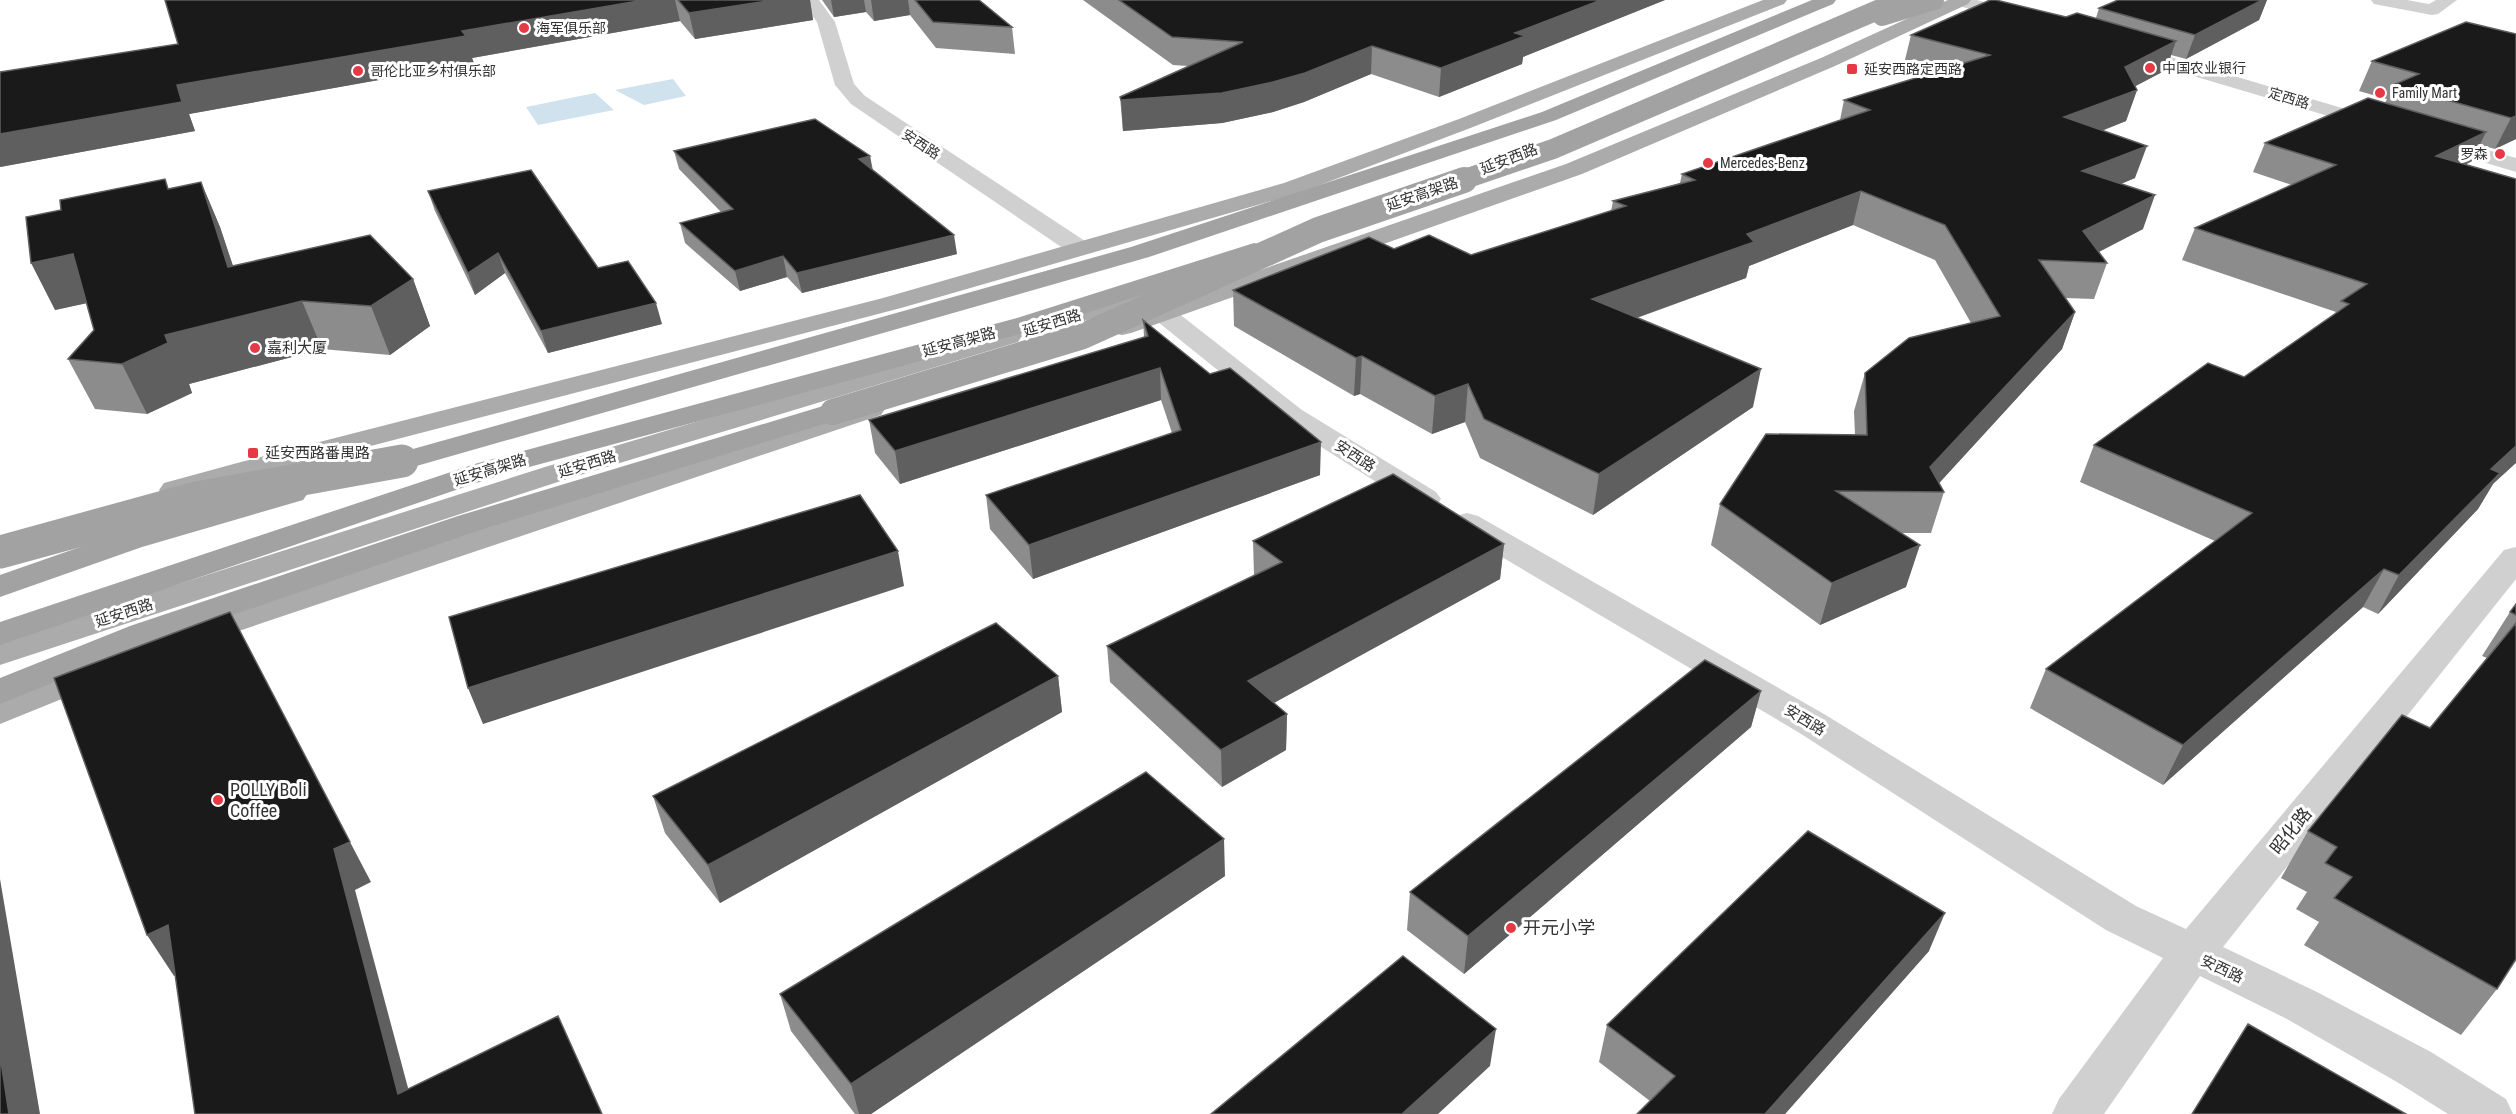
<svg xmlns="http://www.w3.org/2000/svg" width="2516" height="1114" viewBox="0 0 2516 1114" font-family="'Roboto Condensed','Noto Sans SC',sans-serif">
  <rect width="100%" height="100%" fill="#fff"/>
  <path fill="#cfe2ee" d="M673,79l13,17 -42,9 -29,-15z
    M595,93l19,17 -76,15 -12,-18z"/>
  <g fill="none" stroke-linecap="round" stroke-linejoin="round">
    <path fill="#d0d0d0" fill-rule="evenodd" d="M801,0h18l16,22 19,62 11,12 223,147 3,5 -3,5 -9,2 -9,-2 -219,-149 -16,-19 -18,-63z
      M2371,0h36l22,4 7,-4h21l-19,14 -6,1 -58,-11z
      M1141,288l9,3 152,119 134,82 5,7 -5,7 -11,2 -11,-2 -132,-84 -150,-121 -4,-5 4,-5z
      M1467,513l11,3 346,198 312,192 50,23 318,-379 12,-3v32l-293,368 94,45 114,60 75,47 7,15h-65l-51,-32 -112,-64 -85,-42 -96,138h-52l7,-15 104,-141 -57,-28 -308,-198 -342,-202 -5,-7 5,-7z"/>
    <path fill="#d0d0d0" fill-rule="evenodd" d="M1949,0h28l48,14 3,4 -3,4 -6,1 -67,-19z
      M2126,44l260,77 3,4 -3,4 -7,2 -7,-2 -253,-75 -2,-4 2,-4z
      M2434,135l82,23v14l-89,-27 -4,-4 4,-4z"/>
    <path fill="#ababab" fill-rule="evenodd" d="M1763,0h24l-3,4 -311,123 -174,66 -398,115 -638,166 -77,23 -11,2 -11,-2 -5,-7 5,-7 77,-21 642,-164 401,-115 175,-64z
      M1948,0h23l-3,4 -133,62 -253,108 -451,159 -9,2 -9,-2 -4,-6 4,-6 453,-157 255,-106z
      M1186,271l9,3 4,5 -4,5 -117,39 -9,-2 -4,-6 4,-6z
      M1009,328l9,2 4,6 -4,6 -451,137 -567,186v-24l545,-174z
      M871,400l10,3 4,6 -4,6 -678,228 -12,3 -12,-3 -6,-8 6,-8z
      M98,659l13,4 5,8 -5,8 -111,45v-27z"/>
    <path fill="#a2a2a2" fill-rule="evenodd" d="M1812,0h24l-3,4 -277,116 -407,137 -764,218 -11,3 -11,-3 -4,-6 4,-6 768,-216 411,-135z
      M1254,243l9,2 3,5 -3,5 -228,75 -535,145 -500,170v-23l478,-159 539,-145z
      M833,403l10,3 4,6 -4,6 -363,112 -326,112 -154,62v-26l130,-52 328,-110z
      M292,484l11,2 5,7 -5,7 -161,47 -142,50v-22l120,-42z"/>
    <path stroke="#a2a2a2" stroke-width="20" d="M1882,16l52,-16
      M1459,181l94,-32 348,-149"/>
    <path stroke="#a2a2a2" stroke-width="26" d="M833,412l250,-76 235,-106 146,-50"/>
    <path stroke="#a2a2a2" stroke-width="33" d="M0,552l197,-54 205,-37"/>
  </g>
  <path fill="#8c8c8c" d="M165,0h645l3,20 -118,19 -15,-18 -208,37 2,5 -285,51 6,17 -195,36 178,-123z
    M822,0h157l33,27 3,27 -79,-6 -26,-33 -36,6 -8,-9 -32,5z
    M1083,0h582l-142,57 -1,7 -83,33 -68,-23 -67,28 -31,10 -51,11 -99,8 -3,-34 68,-31 -15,-1z
    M2118,0h149l-8,20 -73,39 -15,-4 -5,15 -31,16 2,4 -11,31 -24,10 33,47 -14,6 22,45 -44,23 8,11 -13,36 -29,-1 10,14 -13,37 -123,134 5,9 -13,41h-31l6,54 -86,38 -109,-80 9,-41 135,-69 -1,-24 11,-38 106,-50 -36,-63 -82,-35 -104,41 -3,12 -109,40 116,89 -160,108 -113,-57 -15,-36 -33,12 -72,-40 -6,2 -120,-70 -1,-36 161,-41 77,6 140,-44 2,-10 67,-18 2,-9 158,-54 4,-20 91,-28 -31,-8 7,-29 155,-18 30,1 3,-10z
    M2516,34v105l-21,10 -15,-4 -8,16 -7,4 28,319 -15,25 -100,105 -15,-7 -200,178 -133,-77 16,-39 169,-128 -135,-59 14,-37 150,-68 90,-62 2,-3 -154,-52 13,-32 97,-43 -39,-13 12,-29 120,-40 2,-4 -28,-8 13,-30z
    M674,151l196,5 3,14 84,84 -155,39 -15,-16 -47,14 -55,-48 -5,-20 41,-11 -42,-43z
    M201,182l19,45 13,39 180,13 17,47 -40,29 -68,-6 -133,35 3,9 -45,21 -52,-5 -27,-50 26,-29 -8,-27 -31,7 114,-121z
    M428,191l170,77 64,56 -114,29 -43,-80 -30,22 -40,-84z
    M1143,320l177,155 -287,104 -43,-50 -4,-34 186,-62 -11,-33 -261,84 -25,-31 -6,-33 275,-83z
    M1253,541l251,3 -4,35 -226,124 13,11 -1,36 -64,37 -112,-105 -3,-36 147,-70z
    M2516,604v355l-19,30 -36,46 -157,-90 15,-23 -23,-13 11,-17 -26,-14 27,-47 122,-103 57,-70 -5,-2 28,-44z
    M1058,676l4,36 -342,191 -55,-70 -12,-37z
    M1761,691l-10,36 -287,247 -57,-44 3,-38z
    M1225,876l-354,238h-16l-64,-83 -11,-37z
    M1929,951l-144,163h-148l13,-13 -51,-39 8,-37z"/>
  <path fill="#5f5f5f" d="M644,0h31l5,21 -208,37 2,5 -285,51 6,17 -195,36v-33l177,-49 285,-54z
    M774,0h36l3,20 -118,19 -6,-26z
    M831,0h33l2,12 -32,5z
    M871,0h37l2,15 -36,6z
    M1601,0h64l-142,57 -1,7 -83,33 2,-29 74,-35z
    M2262,0h5l-8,20 -73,39 9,-24z
    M2176,41l-10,29 -51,27 10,-30z
    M1372,46l-1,28 -67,28 -31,10 -51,11 -99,8 -2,-31z
    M2137,90l-11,31 -72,28 10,-32z
    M2516,116v23l-21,10 16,-31z
    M2486,132l-14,29 -50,25 14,-30z
    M2147,146l-12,32 -64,26 11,-33z
    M870,156l3,19 -14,-16z
    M201,182l19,45 29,87 53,-13 20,48 -133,35 3,9 -45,21 -25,-50 43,-29 63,-68z
    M1861,191l-8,34 -104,41 -3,12 -160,58 6,-37 155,-65z
    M2155,195l-12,34 -64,33 4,-31z
    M954,235l3,19 -155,39 -5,-20z
    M498,253l7,20 -30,22 -7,-22z
    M73,254l24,47 -42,9 -24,-47z
    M783,256l4,21 -47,14 -5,-20z
    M413,279l17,47 -40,29 -19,-49z
    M656,303l6,21 -114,29 -7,-22z
    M2075,312l-13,37 -131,143 -1,-25z
    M1362,356l-2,38 -6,2 2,-38z
    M1160,368l1,32 -261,84 -5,-33z
    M1761,369l-8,38 -160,108 6,-41z
    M1468,384l-3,38 -33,12 3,-38z
    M1321,442l-1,33 -287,104 -4,-34z
    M2516,446v17l-23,21 -15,25 -100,105 21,-39 92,-106z
    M1504,544l-4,35 -252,138v-36z
    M1920,545l-14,42 -86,38 12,-42z
    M898,551l6,35 -421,138 -15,-36z
    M2384,569l-21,38 -200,178 20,-40z
    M1058,676l4,36 -342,191 -12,-38z
    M1761,691l-10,36 -287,247 4,-38z
    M1287,714l-1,36 -64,37 -1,-37z
    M1224,839l1,37 -354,238h-12l-8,-30z
    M350,842l21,40 -16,8 60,224 -17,-20 -64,-245z
    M0,879l40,235h-31l-9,-59z
    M1945,913l-16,38 -144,163h-20z
    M168,925l27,41 -21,10 -27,-41z
    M1496,1029l-6,37 -52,48h-36z"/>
  <path fill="#1a1a1a" stroke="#5f5f5f" stroke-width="1.5" d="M165,0h479l-182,31 4,5 -289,49 5,17 -182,32v-62l178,-28z
    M678,0h96l-85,13z
    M915,0h64l33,27 -79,-5z
    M1119,0h482l-86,33 10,3 -84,32 -69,-22 -67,27 -32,9 -51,11 -101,7 -1,-3 123,-55 -71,-5z
    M1990,0h6l70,17 11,-4 99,28 -51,26 12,23 -73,27 83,29 -65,25 73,24 -72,36 24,32 -68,-3 36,52 -145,155 14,25 -108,-1 84,54 -88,38 -112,-79 46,-70 101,1 -2,-62 44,-35 91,-22 -55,-91 -84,-34 -114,43 7,8 -162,57 169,70 -162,105 -115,-55 -16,-35 -33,12 -73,-40 -6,2 -123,-68 136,-53 25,12 35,-14 42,20 155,-49 -13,-5 82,-21 -13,-6 188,-64 -26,-10 146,-45 -79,-20z
    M2118,0h144l-67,35 -96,-27z
    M2466,22l50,12v82l-5,2 -118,-33 26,-11 -47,-13z
    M2368,98l118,34 -50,24 80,23v267l-25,23 9,4 -101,102 -15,-6 -201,176 -137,-76 206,-156 -158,-68 114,-82 36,14 105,-73 -8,-3 26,-17 -172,-56 141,-63 -71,-22z
    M815,119l55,37 -11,3 95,76 -157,38 -14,-17 -48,15 -55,-48 53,-14 -59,-58z
    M531,170l67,98 30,-7 28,42 -115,28 -43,-78 -30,20 -40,-82z
    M165,179l3,10 33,-7 27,85 142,-32 43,44 -42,27 -69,-5 -137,34 3,8 -46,21 -54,-5 26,-29 -21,-76 -42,9 -5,-46 35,-7 -1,-10z
    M1143,320l67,54 20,-6 91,74 -292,103 -43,-50 195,-65 -21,-62 -265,83 -26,-31 279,-84z
    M1393,474l111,70 -256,137 39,33 -66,36 -114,-104 175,-84 -29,-21z
    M860,495l38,56 -430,137 -19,-71z
    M2516,604v11l-6,-3z
    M230,612l120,230 -16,7 64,245 160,-78 44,98h-407l-27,-189 -21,10 -93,-257z
    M996,623l62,53 -350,189 -55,-69z
    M2516,623v336l-19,30 -163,-91 18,-21 -27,-14 12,-16 -29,-16 94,-116 28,13z
    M1705,660l56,31 -293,245 -58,-44z
    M1146,772l78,67 -373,245 -71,-90z
    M1808,831l137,82 -180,201h-128l38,-38 -68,-51z
    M1403,956l93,73 -94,85h-191z
    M2248,1024l158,90h-214z
    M0,1055l9,59h-9z"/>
  <g fill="#e63946" stroke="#fff" stroke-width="2">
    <circle cx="524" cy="28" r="6"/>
    <circle cx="2150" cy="68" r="6"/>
    <rect x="1846" y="63" width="12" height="12" rx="3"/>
    <circle cx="358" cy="71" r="6"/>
    <circle cx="2380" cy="93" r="6"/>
    <circle cx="2500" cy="154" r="6"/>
    <circle cx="1708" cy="163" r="6"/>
    <circle cx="255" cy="348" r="6"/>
    <rect x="247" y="447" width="12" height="12" rx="3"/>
    <circle cx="218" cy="800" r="6"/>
    <circle cx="1511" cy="928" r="6"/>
  </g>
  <g text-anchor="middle" stroke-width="6" stroke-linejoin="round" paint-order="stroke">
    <g font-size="14" fill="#333" stroke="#fff" text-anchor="start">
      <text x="536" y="33">海军俱乐部</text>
      <text x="2162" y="73">中国农业银行</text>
      <text x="1864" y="74">延安西路定西路</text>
      <text x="370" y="76">哥伦比亚乡村俱乐部</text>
      <text x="2392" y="98">Family Mart</text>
      <text x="2488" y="159" text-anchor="end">罗森</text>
      <text x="1720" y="168">Mercedes-Benz</text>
    </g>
    <g font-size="14" fill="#333" stroke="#fff">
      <text transform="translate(2289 98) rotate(17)" y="5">定西路</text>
      <text transform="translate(921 144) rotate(33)" y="5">安西路</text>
    </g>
    <g font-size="15" fill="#333" stroke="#fff">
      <text transform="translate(1509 159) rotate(-21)" y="5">延安西路</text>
      <text transform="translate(1422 194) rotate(-19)" y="5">延安高架路</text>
      <text transform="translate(1052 323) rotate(-17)" y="5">延安西路</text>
      <text transform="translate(959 342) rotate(-15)" y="5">延安高架路</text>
      <text transform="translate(1355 456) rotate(33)" y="5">安西路</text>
      <text transform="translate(587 464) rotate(-17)" y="5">延安西路</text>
      <text transform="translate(490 470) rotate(-17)" y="5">延安高架路</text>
      <text transform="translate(124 613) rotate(-18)" y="5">延安西路</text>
      <text transform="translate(1805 720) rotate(31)" y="5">安西路</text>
      <text transform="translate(2222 969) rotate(25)" y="5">安西路</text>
    </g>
    <g font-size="15" fill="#333" stroke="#fff" text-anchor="start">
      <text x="267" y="353">嘉利大厦</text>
      <text x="265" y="458">延安西路番禺路</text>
    </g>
    <g font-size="18" fill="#333" stroke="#fff" text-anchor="start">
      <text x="230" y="796">POLLY Boli<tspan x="230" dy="21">Coffee</tspan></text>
      <text x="1523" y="934">开元小学</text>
    </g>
    <g font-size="18" fill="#333" stroke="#fff">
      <text transform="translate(2291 831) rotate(-51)" y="6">昭化路</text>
    </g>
  </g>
</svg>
